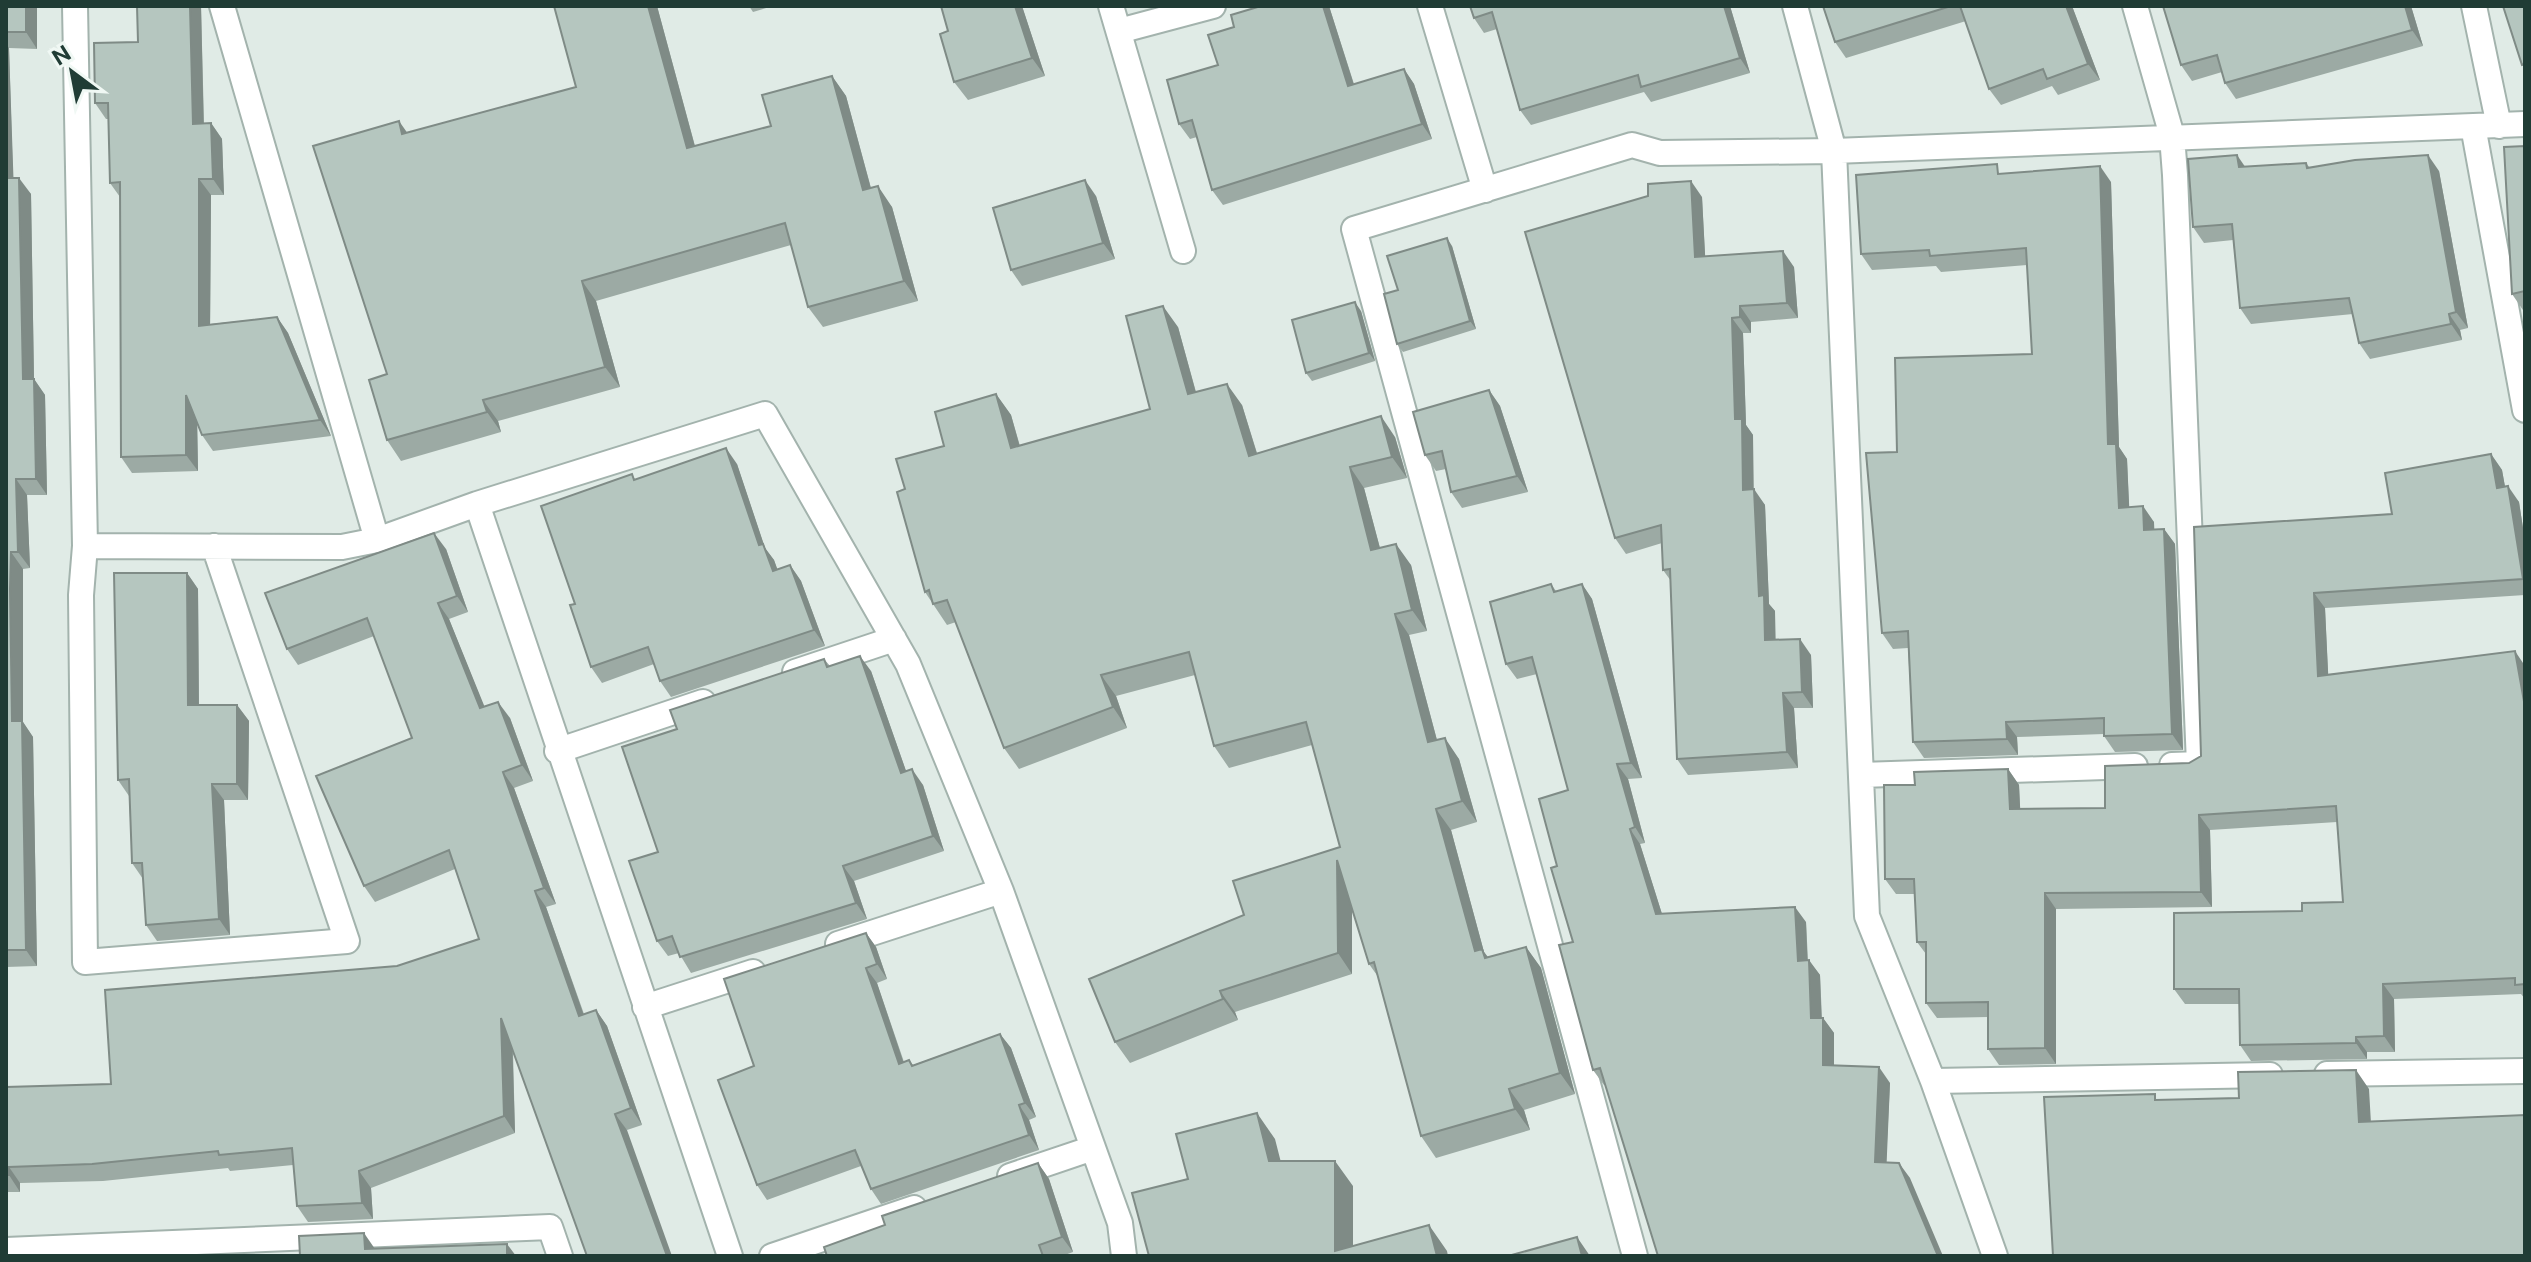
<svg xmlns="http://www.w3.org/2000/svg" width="2531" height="1262" viewBox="0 0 2531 1262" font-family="'Public Sans',sans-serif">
  <rect width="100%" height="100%" fill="#e0ebe6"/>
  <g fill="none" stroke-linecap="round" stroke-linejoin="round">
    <defs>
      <path id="minor" d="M75,6l10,540 -4,49 4,367 262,-21 -133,-395
        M222,6l155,534
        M1111,6l72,245
        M1430,6l55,184
        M1795,6l39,145 33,765 66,165 62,175
        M2135,6l37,130 3,39 24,589 -27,1
        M2474,6l25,120
        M1119,31l94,-25
        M2473,126l52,284
        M477,504l253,752
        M85,546l257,1 35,-7 100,-36 288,-90 143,250 93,227 119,332 4,33
        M795,672l99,-33
        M557,751l146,-49
        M1861,775l274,-9
        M838,944l163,-53
        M645,1007l108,-35
        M2327,1074l198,-3
        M1933,1081l337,-6
        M1010,1176l83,-28
        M6,1250l544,-23 10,29
        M772,1256l142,-48
        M1635,1256l-281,-1027 278,-84 28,8 174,-2 691,-27"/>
    </defs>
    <use href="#minor" stroke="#a3b3ad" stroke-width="28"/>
    <use href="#minor" stroke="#fff" stroke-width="24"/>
  </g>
  <path fill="#9caaa4" d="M6,6h31v43l-28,-1 4,130 18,16 3,185 11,16 2,100h-20l3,73 -7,1 -1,37 1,116 10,15 4,229 -31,1z
    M137,6h64l3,117h7l11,16 2,56h-13l-1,129 67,-7 11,16 43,103 -118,15 -11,-16 -5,-12 1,48 -66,2 -11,-16 -1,-260 -10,-14 -2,-64h-2l-11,-16 43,-61z
    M554,6h103l38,140 76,-20 61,-50 14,20 25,92 21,19 26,94 -95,26 -15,-20 -17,-62 -195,56 24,86 -122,34 3,11 -100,29 -14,-21v-66l20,-241 169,-46z
    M749,6h24l-20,6z
    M941,6h81l23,70 -77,24 -14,-18 -6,-51z
    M1261,6h68l25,78 50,-15 10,15 18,55 -209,66 -11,-15 -15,-53 -7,2 -11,-15 39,-59 16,-38z
    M1470,6h260l20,67 -99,29 -7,-10 -113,33 -11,-15 -23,-81 -13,4 -10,-15z
    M1823,6h249l28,74 -42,15 -6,-9 -51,19 -12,-16 -23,-68 -120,37 -11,-16z
    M2163,6h248l12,40 -187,53 -11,-16 -3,-11 -30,9 -11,-16z
    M2525,146v167l-13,-19z
    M2306,163l4,5 129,3 29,157 -8,2 2,10 -92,19 -11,-16 -6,-29 -102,10 -11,-16 -7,-68 -29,3 -11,-16 52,-60z
    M2003,174l108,8 8,265 8,12 2,48 25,15v7h10l11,15 8,206 -68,2 -11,-16v-2l-87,3 1,18 -94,3 -11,-16 -5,-94 -15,1 -11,-16 15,-181 135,-98 -5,-89 -86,7 -5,-6 -64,4 -11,-16z
    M1096,196l19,63 -93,27 -11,-16z
    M1702,197l3,59 89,11 4,51 -47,4v11h-8l3,92 7,10v55l12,15 4,99 6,7v29l36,15 2,53h-19l4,60 -110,7 -11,-16 -6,-178 -8,-11 -1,-27 -36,11 -11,-16z
    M1452,246l24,83 -73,23 -6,-8 1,-54z
    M1361,311l14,50 -63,20 -6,-8z
    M1178,327l18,65 46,13 15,48 138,-16 12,41 -43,10 16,60 31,17 16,66 -18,4 28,105 22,19 18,63 -26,8 33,122 4,5 38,-10 15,21 34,126 -51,16 6,20 -94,28 -15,-22 -42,-158 -10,-14 -17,-55v65l-117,38 3,8 -108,43 -15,-21 129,-127 96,-68 -28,-102 -83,23 -15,-22 -19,-71 -79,21 11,32 -108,41 -15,-21 -48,-126 -9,3 -22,-33 -20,-103 39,-43 52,-52 15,21 9,31 130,-37z
    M1489,390l11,16 28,86 -66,16 -11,-16 -5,-23 -10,2 -11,-16z
    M2491,454l11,16 3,17 14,15 6,39v54l-200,13 3,66 197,-8v333l-4,-5 -127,5 1,53h-28v7l-116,2 -11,-16 -1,-41h-54l-11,-15 128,-78 41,-9 -6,-80 -127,8 2,77 -156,2v155l-57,1 -11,-16v-32l-51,1 -11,-15v-49l-9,-12 -2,-48h-19l-11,-15 30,-94 93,-16 11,16 1,24 85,-1 84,-45 12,-7 -7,-229 198,-13z
    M737,464l28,84 9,12 3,9 13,-4 11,16 24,65 -154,51 -11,-16 -6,-17 -52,19 -11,-16 -16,-63 60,-124z
    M446,549l22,63 -19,7 35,88 26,11 23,63 -19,7 42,116 -10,3 38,107 12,-4 11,16 35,99 -15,5 -114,-79 2,82 -144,55 2,31 -65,3 -11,-16 -4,-41 -63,6 -2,-3 -125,13 -83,2v9h-14v-105l105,-3 286,-118 82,-27 -24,-70 -80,33 -11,-16 48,-148 -38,-102 -76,29 -11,-16z
    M187,573l11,16 1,116h38l12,16 -1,79h-24l6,135 -73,6 -11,-16 -3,-46 -11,-16 -3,-67 -11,-16z
    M1551,584l5,7 26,-7 10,15 50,179 -14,1 17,64 -5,1 22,70 144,8 2,38 12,15 2,43h1l11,15v32l56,18 -4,80 24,15 -306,-93 -11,-15 -20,-128 -16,-76 11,-76 -31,-116 -20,5 -11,-15z
    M824,659l6,7 41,5 35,100 17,14 21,66 -90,30 13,38 -176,54 -12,-20 -11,3 -11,-15 1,-89 19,-123z
    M866,933l10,14 11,32 -10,4 27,79 5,-2 4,5 87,-31 11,14 25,69 -7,3 10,30 -158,54 -10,-15 -10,-23 -94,34 -10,-15 -3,-119z
    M1038,1163l11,16 24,73 -11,4h-235l58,-31z"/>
  <path fill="#7f8b86" d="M26,6h11v43l-11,-17z
    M190,6h11l3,134 -11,-16z
    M648,6h9l44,163 -14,-21z
    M1015,6h7l23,70 -13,-18z
    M1323,6h6l30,95 -11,-15z
    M1724,6h6l20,67 -10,-15z
    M2066,6h6l28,74 -12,-16z
    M2405,6h6l12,40 -11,-16z
    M6,44l3,4 5,146 -8,-11z
    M1404,69l10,15 18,55 -10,-15z
    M832,76l14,20 31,115 -14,-21z
    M399,121l14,20 -11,-7z
    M211,123l11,16 2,56 -11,-16z
    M2237,155l11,16 -9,-4z
    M2428,155l11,16 29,157 -12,-16z
    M2100,166l11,16 8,265 8,12 3,65 -11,-16 -11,-64z
    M19,178l12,16 3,185 11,16 2,100 -11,-16 -13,-100z
    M199,179l12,16 -1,147 -11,-16z
    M1085,180l11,16 19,63 -12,-16z
    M1691,181l11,16 4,75 -11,-15z
    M878,186l14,21 26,94 -14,-20z
    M1447,238l5,8 24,83 -6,-8z
    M1783,251l11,16 4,51 -11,-15z
    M582,281l14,20 24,86 -15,-20z
    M1355,302l6,9 14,50 -6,-8z
    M1163,306l15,21 24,88 -14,-21z
    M1740,306l11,16v11l-11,-16z
    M2449,314l11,16 2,10 -11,-16z
    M277,317l11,16 43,103 -11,-16z
    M1732,318l11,15 3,92 7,10 1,71 -11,-16 -8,-71z
    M1227,384l15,21 22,72 -15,-21z
    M1489,390l11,16 28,86 -11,-16z
    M996,394l15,21 15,54 -15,-21z
    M186,395l11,16 1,60 -12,-16z
    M483,400l15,21 3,11 -14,-20z
    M1381,416l14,21 12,41 -15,-21z
    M726,448l11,16 28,84 9,12 10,27 -11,-16 -14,-26z
    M2491,454l11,16 6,33 -11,-15z
    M1350,467l14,21 22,83 -15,-21z
    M16,479l11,16 3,73 -12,-16z
    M2508,486l11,16 6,39v41l-2,-3z
    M1754,489l11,16 4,99 6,7 1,45 -11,-16 -6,-44z
    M2143,506l11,16 1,24 -11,-16z
    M2164,529l11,15 8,206 -11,-16z
    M434,533l12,16 22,63 -11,-16z
    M1396,544l15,21 16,66 -15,-21z
    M11,552l12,17v153l10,15 4,229 -11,-16 -14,-229 -2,-132z
    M790,565l11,16 24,65 -11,-16z
    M187,573l11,16 1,132 -11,-16z
    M1582,584l10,15 50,179 -11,-15z
    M2314,593l11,15 4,83 -11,-15z
    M438,603l11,16 43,106 -12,-17z
    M1395,614l14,21 34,128 -15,-21z
    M1800,639l11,16 2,53 -11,-16z
    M2515,651l10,15v41z
    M860,656l11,15 41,117 -11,-15z
    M1101,675l15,21 11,32 -14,-21z
    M1783,693l11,15 4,60 -11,-16z
    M498,702l12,16 23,63 -11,-16z
    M237,705l12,16 -1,79 -11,-16z
    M2006,722l11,15 1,18 -11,-16z
    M1445,738l14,21 18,63 -15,-21z
    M1617,764l11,15 17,64 -10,-16z
    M912,769l11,16 21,66 -11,-15z
    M2008,769l11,16 2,40 -11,-16z
    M503,772l11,16 42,116 -12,-16z
    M212,784l12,16 6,135 -11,-16z
    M1436,809l15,21 33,122 13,18 -22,-19z
    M2199,815l11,15 2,77 -11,-15z
    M1630,829l10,15 27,86 -11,-16z
    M1337,860l15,21v93l-14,-21z
    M843,866l11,15 13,38 -11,-16z
    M535,891l11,16 44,126 -11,-17z
    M2045,893l11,16v155l-11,-16z
    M1795,907l11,15 2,54 -10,-15z
    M866,933l10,14 11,32 -10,-15z
    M1526,947l15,21 34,126 -15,-21z
    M1809,960l11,15 2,58 -11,-15z
    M866,968l11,15 32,96 -10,-15z
    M2383,984l11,15 1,53 -11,-16z
    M1220,991l15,21 3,8 -15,-21z
    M596,1010l11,16 35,99 -11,-17z
    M501,1018l11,16 3,99 -11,-17z
    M1823,1018l11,15v47l-11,-15z
    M1000,1034l11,14 25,69 -11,-14z
    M2356,1037l11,15v7l-11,-16z
    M1879,1067l11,16 -4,94 -11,-15z
    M2356,1070l13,19 3,52 -13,-19z
    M1509,1089l15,21 6,20 -15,-21z
    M1019,1105l10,15 10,30 -10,-15z
    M1257,1113l18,26 12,47 -18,-25z
    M615,1114l12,16 45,126h-5z
    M1335,1161l18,25v70l-18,-5z
    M1038,1163l11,16 24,73 -11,-15z
    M1899,1163l11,15 33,78h-5z
    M9,1167l11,16v9l-11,-17z
    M359,1171l12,17 2,31 -11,-16z
    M1429,1225l18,26 1,5h-11z
    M364,1233l11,16h-10z
    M1577,1237l13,19h-8z
    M507,1244l9,12h-9z"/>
  <path fill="#b5c6bf" stroke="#7f8b86" stroke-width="2" d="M6,6h20v26h-20z
    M137,6h53l3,118 18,-1 2,56h-14v147l78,-9 43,103 -118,15 -16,-40v60l-65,2 -1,-275 -10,1 -2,-80h-13l-1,-60 44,-1z
    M554,6h94l39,142 84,-22 -9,-31 70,-19 31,114 15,-4 26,95 -96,26 -23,-84 -203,58 23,86 -122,33 4,12 -100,28 -18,-60 18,-6 -74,-228 86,-25 3,13 174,-47z
    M941,6h74l17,52 -78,24 -14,-48 8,-3z
    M1261,6h62l25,80 56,-17 18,55 -210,66 -20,-70 -13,4 -12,-44 51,-15 -10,-30 26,-8 -3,-12z
    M1470,6h254l16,52 -99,29 -3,-12 -118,35 -28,-98 -18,6z
    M1823,6h128l-116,36z
    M1960,6h106l22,58 -41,15 -4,-10 -54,20z
    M2163,6h242l7,24 -187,53 -8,-28 -36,10z
    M2503,6h22v58l-3,1z
    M2525,146v145l-13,3 -8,-147z
    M2237,155l2,12 67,-4 1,5 48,-8 73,-5 28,157 -7,2 2,10 -92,19 -10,-45 -109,10 -8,-84 -39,3 -5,-68z
    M1997,164l1,10 102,-8 8,278h8l3,64 24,-2 1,24 20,-1 8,205 -68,2v-18l-98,4 1,17 -94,3 -5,-111 -26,2 -16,-180 31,-1 -2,-94 137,-4 -6,-106 -96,8 -1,-6 -68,4 -5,-79z
    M6,178h13l4,201h11l2,100h-20l2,73h-7l-1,37 2,132h10l4,229h-20z
    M1085,180l18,63 -92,27 -18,-62z
    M1691,181l4,76 88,-6 4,52 -47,3v11l-8,1 3,101h7l1,71 11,-1 5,107 5,-1 1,45 35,-1 2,53 -19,1 4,59 -110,7 -7,-190 -7,1 -2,-45 -46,13 -90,-306 123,-36v-12z
    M1447,238l23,83 -73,23 -13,-50 14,-4 -11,-34z
    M1355,302l14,51 -63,20 -14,-53z
    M1163,306l25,88 39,-10 22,72 132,-40 11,41 -42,10 21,83 25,-6 16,66 -17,4 33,128 17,-4 17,63 -26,8 39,142 7,-2 3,9 41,-11 34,126 -51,16 6,20 -94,27 -47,-174 -5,2 -32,-104 1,93 -118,38 3,8 -108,43 -26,-63 155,-64 -11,-34 107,-34 -34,-125 -92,24 -25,-94 -88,23 12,32 -109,41 -57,-148 -14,4 -4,-14 -4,2 -28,-100 8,-3 -9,-30 48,-13 -9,-34 61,-18 15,54 139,-39 -24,-93z
    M1489,390l28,86 -66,16 -9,-41 -17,4 -12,-43z
    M726,448l33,97 4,-1 10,27 17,-6 24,65 -154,51 -12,-34 -57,20 -21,-62 5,-1 -34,-98 91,-32 2,6z
    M2491,454l6,34 11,-2 15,93 -209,14 4,83 197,-25 10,56v277l-10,1v-7l-132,6 1,52 -28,1v6l-116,2 -1,-56h-65v-76l128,-2v-8l41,-1 -7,-96 -137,9 2,77 -156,1v155l-57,1v-47l-62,1v-61h-9l-3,-63h-29l-1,-94h31l-1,-13 94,-3 2,40 95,-1v-42l84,-3 12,-7 -7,-229 198,-13 -7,-41z
    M434,533l23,63 -19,7 42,105 18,-6 24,63 -19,7 41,116 -9,3 44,125 17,-6 35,98 -16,6 52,142h-80l-86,-238 3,98 -145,55 3,32 -65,3 -5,-58 -73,7 -1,-4 -126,13 -83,3v8h-3v-88l105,-3 -6,-94 292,-24 82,-27 -30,-89 -85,36 -48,-110 96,-38 -45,-120 -80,31 -22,-56z
    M114,573h73l1,132h49v79h-25l7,135 -73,6 -4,-62h-10l-3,-84 -11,1z
    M1551,584l3,8 28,-8 49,179 -14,1 18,63 -5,2 26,85 139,-7 3,54 11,-1 2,58h12v47l56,2 -4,95 24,1 39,93h-280l-58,-188 -7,2 -34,-125 14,-3 -22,-74 6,-2 -18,-67 29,-9 -36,-133 -26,7 -16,-62z
    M860,656l41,117 11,-4 21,67 -90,30 13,37 -176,54 -8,-21 -15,5 -28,-80 29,-9 -36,-105 55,-18 -7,-19 154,-51 3,8z
    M866,933l11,31 -11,4 33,96 10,-4 3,6 88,-32 25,69 -6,2 10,30 -158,54 -16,-39 -98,35 -39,-105 36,-14 -30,-87z
    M2356,1070l3,52 166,-7v141h-472l-9,-159 111,-3v6l84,-2 -1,-26z
    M1257,1113l12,48h66v90l94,-26 8,31h-288l-17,-63 56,-14 -12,-45z
    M1038,1163l24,74 -23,8 4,11h-216l-3,-9 61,-22 -3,-9z
    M364,1233l1,16 142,-5v12h-207l-1,-20z
    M1577,1237l5,19h-74z"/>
  <rect width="2531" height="1262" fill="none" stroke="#203c35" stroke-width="16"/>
  <g transform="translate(72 72) rotate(328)" stroke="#f0f8f4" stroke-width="6" paint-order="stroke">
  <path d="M0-6L14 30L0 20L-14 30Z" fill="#203c35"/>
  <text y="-12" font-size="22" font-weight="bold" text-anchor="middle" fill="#203c35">N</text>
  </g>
</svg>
